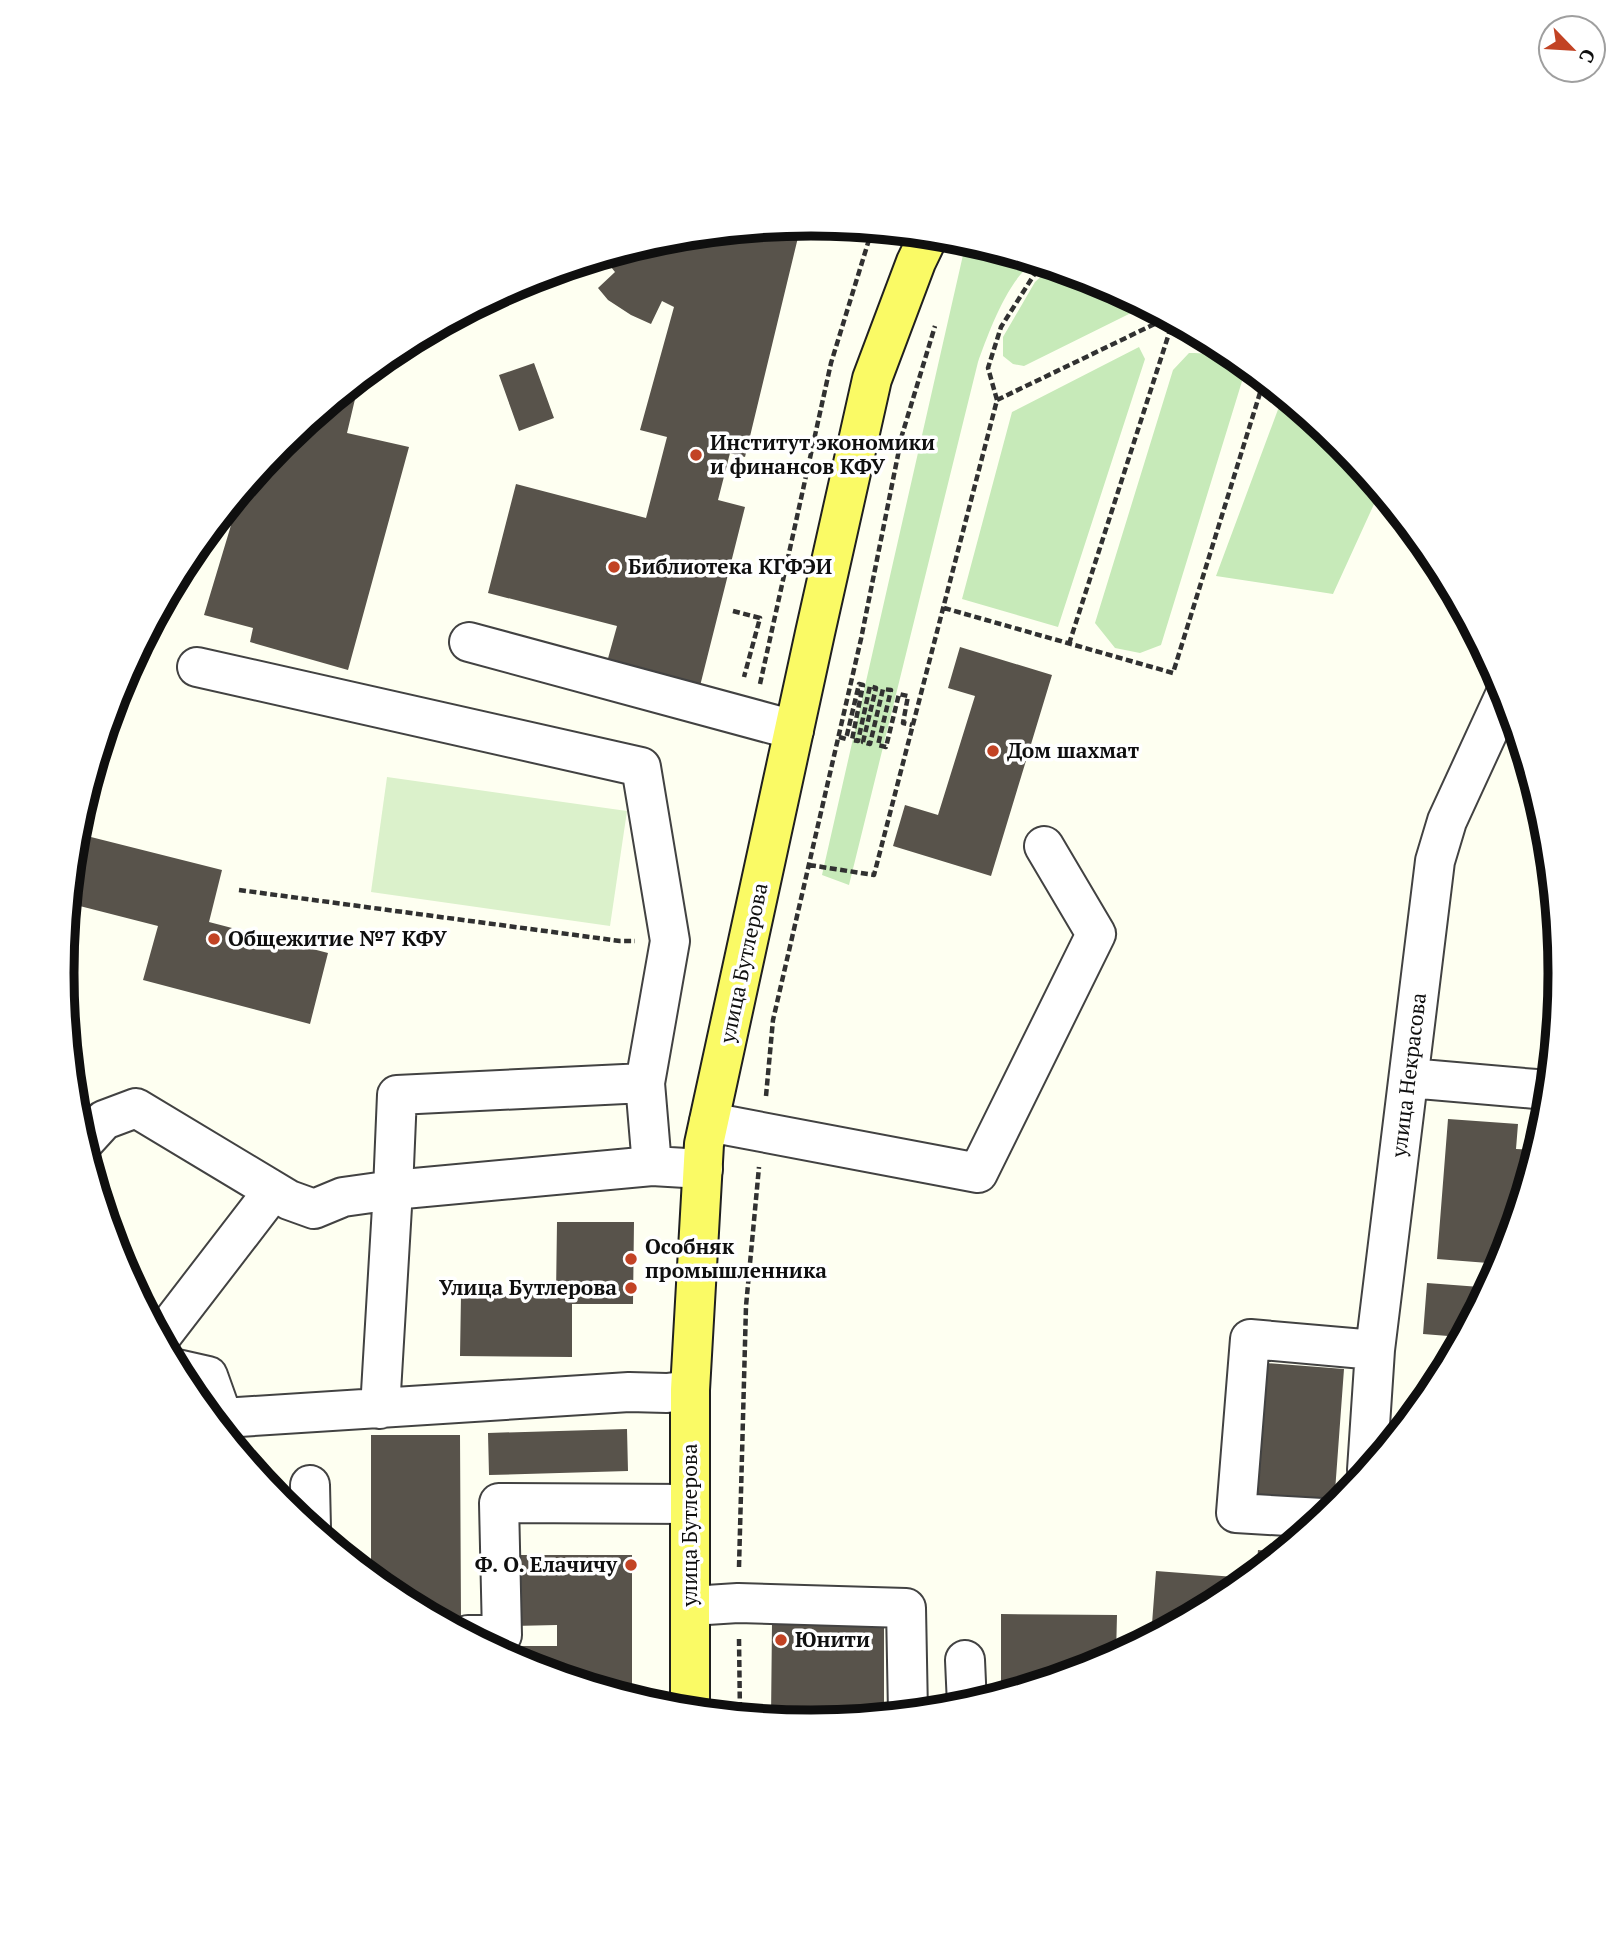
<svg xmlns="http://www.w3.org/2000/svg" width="1621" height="1946" viewBox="0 0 1621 1946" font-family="'PT Serif',serif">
  <rect width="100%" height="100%" fill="#fefff1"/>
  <path fill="#c7eab9" d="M969,242l66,20c-26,14 -47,72 -57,100l-129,523 -27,-10 141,-620z
    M1054,268l44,13 41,22 -8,10 -107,53 -11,-2 -10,-8v-19l32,-55 12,-11z
    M1139,347l6,12 -87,268 -96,-28 50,-187z
    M1189,353c29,0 34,4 54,25l-82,267 -21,8 -25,-5 -20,-25 78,-253z
    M1283,396l58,47 39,48 -47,103 -117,-18z"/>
  <path fill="#dbf1cb" d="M387,777l240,34 -17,115 -239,-34z"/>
  <path fill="#58534b" d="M801,225l-56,232 -15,-4 -12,47 27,7 -45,179 -93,-24 10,-36 -129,-33 28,-109 130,34 21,-81 -27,-7 34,-123 -12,-6 -11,23 -20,-9 -23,-15 -10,-12 17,-16 -12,-15 62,-19z
    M534,363l20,55 -35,13 -20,-56z
    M360,378l-13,55 62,14 -61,223 -98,-28 3,-14 -49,-13 37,-123 40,-49z
    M960,647l92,28 -61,201 -98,-30 12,-41 33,10 37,-119 -27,-8z
    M75,833l147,37 -13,52 119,31 -18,71 -167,-44 15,-54 -90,-23z
    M1448,1119l70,5 -2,25 20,1 -35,114 -64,-5z
    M557,1222h77l-1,82h-61v53l-112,-1 1,-61h95z
    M1427,1283l53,4 -1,17 -18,33 -38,-3z
    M1266,1363l78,6 -10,136 -78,-5z
    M627,1429l1,42 -139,4 -1,-42z
    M371,1435h89l1,181h-29l-38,-20 -23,-19z
    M1258,1550l22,2 -24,20z
    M513,1555h119v143l-109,-33 -17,-9v-10h51v-21l-44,1z
    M1156,1571l92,7 -22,18 -75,41z
    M1001,1614l116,1 -1,40 -19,10 -96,29z
    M772,1623h112v92l-74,7 -39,-4z"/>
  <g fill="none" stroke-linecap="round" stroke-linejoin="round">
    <defs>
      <path id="minor" d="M469,642l325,88
        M197,667l444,100 29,174 -25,142 7,83 51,3
        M1409,1078l127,11 12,4
        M709,1122l269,51 118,-239 -52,-88
        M83,1143l21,-23 32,-12 153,92 25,9 29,-12 50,-7 4,-95 248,-12
        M160,1338l113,-147
        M177,1369l31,7 15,42 406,-26 38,1 23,-3
        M380,1409l13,-219 259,-24
        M1367,1470l8,-120 60,-489 12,-40 58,-126
        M310,1485l1,43
        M1322,1518l-86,-5 14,-174 125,11
        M691,1606l47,-3 168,5 2,105
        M468,1635h34l-3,-132 191,1
        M965,1660l2,45"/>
      <path id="major" d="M690,1710v-320l14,-246 111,-511 57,-254 44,-117 13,-27"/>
    </defs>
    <use href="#minor" stroke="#424242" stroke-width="42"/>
    <use href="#major" stroke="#202020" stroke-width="42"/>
    <path stroke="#313131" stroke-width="4.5" stroke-dasharray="7 3.5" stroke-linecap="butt" d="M997,400l170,-82
      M944,608l229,65 91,-293
      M733,611l27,7 -16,59
      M1069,644l104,-323
      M1478,667l6,-15
      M760,684l71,-321 41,-133
      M839,737l7,2 13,-55 4,1 -11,55 6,1 12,-55 6,2 -13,54 7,2 13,-55 8,1 -13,55 8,2 13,-53 9,2 -5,27 9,2
      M1518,771l12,5
      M809,865l65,10 123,-475 -9,-32 13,-41 38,-60 5,-2
      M239,890l381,51h15
      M766,1096l7,-76 88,-381 41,-204 33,-109
      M739,1567l7,-261 13,-139
      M739,1639l1,76"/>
    <use href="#minor" stroke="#fff" stroke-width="38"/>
    <use href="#major" stroke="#fafa65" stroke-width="38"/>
  </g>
  <g fill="#c24324" stroke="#fff" stroke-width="2.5">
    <circle cx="696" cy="455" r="7"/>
    <circle cx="614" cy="567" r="7"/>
    <circle cx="993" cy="751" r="7"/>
    <circle cx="214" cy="939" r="7"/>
    <circle cx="631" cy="1259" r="7"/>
    <circle cx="631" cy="1288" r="7"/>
    <circle cx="631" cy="1565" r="7"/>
    <circle cx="781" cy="1640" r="7"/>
  </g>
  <g text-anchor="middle" stroke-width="7" stroke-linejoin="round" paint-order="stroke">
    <g font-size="21" font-weight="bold" fill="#0f0f0f" stroke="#fff" text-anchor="start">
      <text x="710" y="450">Институт экономики<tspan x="710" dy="24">и финансов КФУ</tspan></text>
      <text x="628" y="574">Библиотека КГФЭИ</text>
      <text x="1007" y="758">Дом шахмат</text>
      <text x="228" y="946">Общежитие №7 КФУ</text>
      <text x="645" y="1254">Особняк<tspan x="645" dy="24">промышленника</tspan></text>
      <text x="617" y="1295" text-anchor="end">Улица Бутлерова</text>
      <text x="617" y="1572" text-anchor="end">Ф. О. Елачичу</text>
      <text x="795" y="1647">Юнити</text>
    </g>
    <g font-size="21" fill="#0f0f0f" stroke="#fff">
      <text transform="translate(744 963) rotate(-78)" y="7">улица Бутлерова</text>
      <text transform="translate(1409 1075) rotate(-83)" y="7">улица Некрасова</text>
      <text transform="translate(690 1525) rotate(-90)" y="7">улица Бутлерова</text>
    </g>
  </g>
  <path d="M0 0H1621V1946H0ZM74 973a737 737 0 1 1 1474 0a737 737 0 1 1-1474 0Z" fill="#fff" fill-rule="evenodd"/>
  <path fill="none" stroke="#0f0f0f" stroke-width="9" d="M74 973a737 737 0 1 1 1474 0a737 737 0 1 1-1474 0Z"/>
  <g transform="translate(1572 49) rotate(115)"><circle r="33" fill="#ffffff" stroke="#9f9f9f" stroke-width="2"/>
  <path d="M0-5L12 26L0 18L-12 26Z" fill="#c24324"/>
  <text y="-10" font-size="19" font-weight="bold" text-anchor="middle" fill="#0f0f0f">С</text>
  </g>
</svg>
